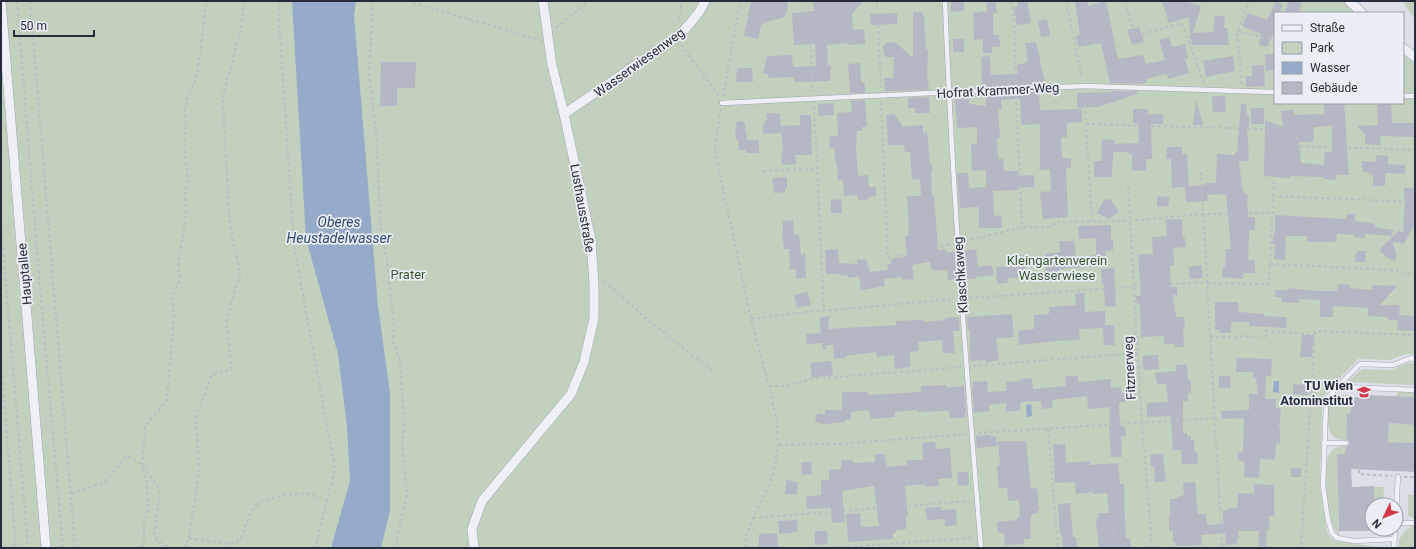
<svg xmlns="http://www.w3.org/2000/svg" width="1416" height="549" viewBox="0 0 1416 549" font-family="Roboto,sans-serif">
  <rect width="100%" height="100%" fill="#dcdfe7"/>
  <path fill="#c1d1bd" d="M1,1h1342l13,12h-81v90h128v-48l12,8v291h-9l-16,6 -32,-1 -31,33 -4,6 -1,7 -2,82 7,44 3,6 5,4 50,7h-1384z
    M1402,1h13v18z
    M1408,363h7v22l-68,-3 16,-13 28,1z
    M1397,392h18v5l-19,-1z
    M1339,395h12l-1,19h-3l-1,27 -11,-3c-11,-10 -11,-37 4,-43z
    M1389,423l26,2v18l-27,-1z
    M1346,446v3l4,1v4h-13l2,81c-12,-7 -17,-70 -9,-82 4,-6 9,-7 16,-7z
    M1374,487h10l-1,18h-9z
    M1408,495h7v24l-7,-4z
    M1412,526h3v22h-17c1,-11 5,-17 14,-22z"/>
  <path fill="#95abc9" d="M292,1h64l-2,14 24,291 12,87v118l-9,37h-50l19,-67 -3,-54 -9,-73 -32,-115z
    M1274,381h5v12l-6,-1z
    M1031,404l1,12 -5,1 -1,-12z"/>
  <path fill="#b3b8c4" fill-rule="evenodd" d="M751,1h36l1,5 -3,11 -23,6v3l-1,-1 -3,14 -14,-3z
    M813,1h50l-11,13 1,16 11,-1 1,15 -16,1v-2l-22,2 1,21 3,-1 -1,16 -36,1v-5l-25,1 -1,-4h-5l4,-18 25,-1 1,12 23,-1 -1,-22 -21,1 -2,-32 22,-2z
    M951,1h13v10l-13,1z
    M986,1h9l2,12h-4v22h6l1,12h-8v6h-9v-14l-9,1 -1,-27 14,-2z
    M1017,1h10l4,22 -14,2 -3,-18 4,-1z
    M1075,1h12l1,5 18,-5 12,58 25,-4 3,9 19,-4 -6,-20 10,-3 3,10 13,-3 3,14 -3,1 4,14 -21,6 -1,-5 -21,5 1,3 -6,2 -31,-1 -9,-40 -23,4 -2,-11 4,-1z
    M1162,1h22l17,5 -8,27 20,-1 2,-17 10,2 -1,11h3l2,17h-37l-1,-6h-1l-1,-22 -20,6z
    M1276,1l7,4 -4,8h-4v17l-8,17 -8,-2 2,-11 -19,-8 6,-13 19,7z
    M1288,1h8l6,2 -3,10h-14z
    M913,12h9l1,4h1l2,33 2,1 -1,24 2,16 -44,1 -1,-13h9l1,-21h-7l-3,-2 -1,-9 3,-3 9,-1 18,16z
    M897,13v11l-26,1 -1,-11z
    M1047,19l3,17 -9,1 -3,-16z
    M1139,27l5,15 -12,3 -5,-15z
    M953,39h11v13h-11z
    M1036,42l9,41 -6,1 -54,3v-3h-3l-1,-27 9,-1 1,19 27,-1 -1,-8 2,-2 8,-1 -1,-2h2l-3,-18z
    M1265,54h10v16l-9,1z
    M1233,56l2,15 -29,6 -3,-16z
    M381,62h35l-1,26h-18v18h-17z
    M860,63l1,17 1,3 3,-1v11h-15l-2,-29z
    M1252,65h12l1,21 -19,1v-11h6z
    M737,68h15l1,14h-17z
    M1112,91h25v3l-39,13 -21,1v-15l35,-1z
    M1039,92l1,18 42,-1v13l-15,1v14h-6l1,21h9v10h-5l2,49 -25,2 -3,-27 11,-1 -1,-22 -10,1v-46l-19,1 -1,-26 -19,1 1,9h-4l2,29h-3l1,21h5l1,12h14v5l16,-1v12l-16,1v2l-25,1 1,25 7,-1 1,13h-23v-21l-19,1 -3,-35h11l1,15 17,-1v-17l-14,1 -1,-27 6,-1v-16l-20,1 -2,-29 14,-1v6l17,2v-12z
    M1212,96h13l1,16h-13z
    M929,97l1,16h-15v-5h-7v-10z
    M865,100l2,27h-5v4h-5l-1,17 2,28 10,-1 1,12h7v9l-8,1v3h-10v-5l-14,1 -1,-16 -5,1 -1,-18h-1l-2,-15h-4l-1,-12h9l-1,-23 15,-1 -1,-11z
    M1196,100l7,25h-10z
    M833,103l1,12 -16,1v-12z
    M1324,103h20l5,72h-13v5l-12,-1v-2l-34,-1v2l-26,-2 1,-56 18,7 -2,-16 13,-1v5l30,-1zM1332,126v26h-7l-1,13 -23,-2 -2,-21h14l1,-15z
    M1241,104h5l1,12h2v10h-2l2,35h-10l3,27 2,6h3l1,23h7v13h-6l-1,30h7v13h-12v6l-21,-2 1,-10h2l1,-18h5l-5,-55 -19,1 1,6 -22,1 -1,-15 -13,1 -1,-29h-5l1,-12h15v7h5l2,32 17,-1 -1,-2h11l1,-29 18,1v-3h2z
    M1391,104l1,19h23l-1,14 -33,-1 -1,9 -15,-1v-10l-8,-8 21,-1 -1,-20z
    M1251,108h13v16h-13z
    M1133,109h15v5h15v10h-12l1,35h-6v12l-14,-1v-16h-3v-2h-16l-1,25h-18v-16h7l1,-22 13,1 -1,4 25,-1 -1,-20h-5z
    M766,113h14l1,20 -18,1v-11h2v-3h2z
    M894,114l9,13 20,-2v8l4,-1 3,31h2v9h-1l1,24h2l4,54 7,-1 1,3h9l2,27 -9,1 -1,-10 -14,1 -1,-3h-1l-1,-6 -18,3 2,14 -11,1 -1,-3 -18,2 1,7 -24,4 -2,-14 -11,2v-3l-9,1v-2h-13l-1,-24 13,-1 1,14 18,1v-4l9,-1 4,13 18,-2 -1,-6h4v-5l16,-3 -2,-20h3v-5h1l-2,-35h14l-1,-17 -8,1 -2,-28h-5l-1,-7h-16l-2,-30z
    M800,115h11l1,40h-17l1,9 -14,1 -1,-13h2l-2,-26 19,-1z
    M744,121l3,17h-1v2h13v13h-13v-3h-7l-1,-11h-2l-1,-12h2l-1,-5z
    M1376,155l12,1v8l17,1v9l-20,-1v13h-12v-11h-4v-3h-7v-11l13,1z
    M787,177v11h-2v4l-11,1 -2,-15z
    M1404,188h11v35l-12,23v-3l-10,-1 3,12 -1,7 -9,-4 -7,-7 19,-19 5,1 2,-34h-1z
    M1157,196l12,1v9l-12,1z
    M841,199l1,14h-11v-13z
    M1110,199l9,13 -10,7 -12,-6 7,-13z
    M1347,214h8v7l20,3v3l18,3 -1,6 -27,-2v4l-11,-1v-2l-17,-1 -1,8 -9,-1v1h-20v-6h-21l-1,24 -11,-1 1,-15h-3l3,-13v-16l71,4z
    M1176,219v1l6,-1 1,19h2l1,9 -13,1 1,17 -4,1 1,21h6v8h-4l3,22h8l1,12h-2l1,18h-9v-3h-11v-8l-23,1 -1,-34 -3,1 -1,-8 5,-1 -3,-40 15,-1 -1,-17 15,-1 -1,-16z
    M793,220l1,15 5,-1 2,22 4,-4 1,26 -10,1v-10l-8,1 2,-2 -1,-19h-5l-2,-15h1v-13z
    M1111,225v15h2v10l-8,1 1,15 -38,2 -9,1v3l-13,1 -1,-19 15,-2 -1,-11h15l2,17 20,-3v-17l-17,1 -1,-13z
    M976,249l2,18 14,-2 2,10 -18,2 -1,2h-9l-2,-1 -2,-27z
    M1357,251h9l-1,11h-10v-8h2z
    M1027,255l1,11h-3v11l-16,1 -2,1 1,4 -11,1 -1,-17 17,-1v-2h3l-1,-8z
    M1202,265l1,13 -13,1 -1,-12z
    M1114,268l2,38 -11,1 -1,-22h-2l-1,-16z
    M1338,284l12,1v3l22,2v-5l25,1 -17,19h20l-1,10 16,1v15l-18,-1 1,-10h-10v-3l-19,-1 -1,1v-9l-35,-2v11h-13v-17l-21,-1v4l-18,-1 1,-5h-7v-7h13v-2l27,3h22z
    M808,292l3,13 -14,3 -3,-13z
    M1084,293l1,19 20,-1v14h9l1,20h-11l-1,-17 -24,1 1,10 -13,2 -1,-1 -47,5 -1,-14 16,-2v-14l15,-1v-7l27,-2 -1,-11z
    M1215,302h23l1,10 25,2v2l20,1 3,1 -1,10 -37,-2v-4h-18v11h-11v-3h-5z
    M1012,314l2,23 -18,1 3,22 -13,2v-2l-16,1v-31h-2l-1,-13z
    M830,316l-2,13 68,-4v-4l28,-1v2l21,-2v-2l12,-1 2,1 1,13h-7l2,22h-12l-1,-13 -24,2 1,9 -9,1v15l-15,2 -1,-14 -17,2 -1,-5 -31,4 1,2 -12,1 -1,-14h-7v4h-3l-1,-6 -15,1 -1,-10 15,-1 -2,-15z
    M1302,335h12l-2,22h-12z
    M1158,355l1,14 -15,1 -2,-14z
    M1237,358l35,1 -1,17h-5l-1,23h11v9h5l-2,20h1v16l-4,-1 -1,17 -15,-1 -1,19 -15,-1 1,-15 -7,-2v-8l5,1v-2l1,-33 -22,1 -1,-8 28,-1v-16h9l-2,-16h-3l1,-6h-18z
    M831,361l2,14 -21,3 -2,-15z
    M1187,364l1,17h3v12h-3v8h-5v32h4v3h4v4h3v12h3l1,12h-16l-1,-14h-8l-2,-34 -24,1v-14l21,-1 -2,-18h-9l-2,-11 21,-2v-6z
    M1065,376h13v6l33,-3v9l10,-1v6h5l1,8 -8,2v2l1,20 5,2 1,9 -5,1 1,20h-11l-2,-31 1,-1 -1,-18 -21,2 -1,-13 -35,4 1,8 -11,1 -1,-8 -20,1 -1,7 -4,2 -10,1v-9l-17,2v6l-15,2 -2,-27h1v-4l14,-1 1,11 18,-1v-9l15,-1v-2l11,-1 1,11 33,-3z
    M1219,376h11l1,12h-12z
    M1293,384l15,1v10l-15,-1z
    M946,385v3l18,-2 2,27 -1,1v4h-15l-1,-7 -32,1v-2l-22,2v5l-24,2 -2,-9 -18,2v7l-6,1v2l-21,2 -9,-2 2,-9 8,2v-5h17v-18h26v3l53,-3v-6z
    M1366,395l49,2v28l-26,-2 -1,19 27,1v29l-64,-3 1,18 22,-1v19h-2v26h-33l-2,-77h8l1,-7 2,-1 2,-3 -1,-2 -3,-2 1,-25h3l1,-17h15z
    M991,435v2l5,-1 1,10 -20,2 -1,-12z
    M998,441h28l5,48 6,-1 2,22h-2l1,3 -7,2v5h-1l1,19h-7v5l-19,1 -1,-12h-6l-1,-11 20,-2v-2l3,-1 -1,-17 -11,1 -1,-13h-8l-2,-22h2l1,-2z
    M935,442l1,7 14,-1 2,30 -14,1 1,7 -14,1v-3l-20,2 3,31h-2v12l-10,1v3h-3v6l-45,3 -2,-28 14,-1 1,14 18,-1 -5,-40 -32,5 3,31 -13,1 -1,-15 -24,1 -1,-12 15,-2v-15h8v-10l12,-1v-9h12v3l22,-1v-8h9l3,13 20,-2v-5h16l-1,-17z
    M1065,444l1,19 24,-2v4l28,-2 2,21h4l1,17h-1l2,37h4l1,10h-32l-3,-24 3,-11h10l-2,-20 -14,1v-2l-17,2 -1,-12 -20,1 -2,-38z
    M1163,454l3,27 -11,1 -1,-16h-3l-1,-11z
    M801,462h10l1,12 -10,1z
    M1291,468h10v9h-10z
    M957,472h11l1,13 -11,1z
    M786,480l12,2 -1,13 -12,-1z
    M1195,482l3,32h8l1,11 16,-1v-14h4v-2h11v-15l16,1v-10l20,1v31h-5l1,13h-3l-1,18 -8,-1 1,-15h-21l1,7h-2v6l-11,1 -1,-12 -24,2 1,10 -26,1 -1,-4h-2v-11h-4v-14h1v-18h7v-2l5,-1v-1h2l-1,-12z
    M1070,503l3,34h3l1,10 -14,1 -1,-13h-2l-2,-31z
    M941,507v3l15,-1 1,16 -12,1v-7l-18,1 -2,-12z
    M797,520l1,12 -19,2 -1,-13z
    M815,531h12l1,13 -13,1z
    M777,533l1,14 -19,1v-14z"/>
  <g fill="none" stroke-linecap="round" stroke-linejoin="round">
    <defs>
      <path id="service" d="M945,1c7,183 21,365 36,547
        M1403,96h12
        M722,103l362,-17 191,6
        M1336,388l24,-24 33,1 18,-7 4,1
        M1324,443h22
        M1397,523h18
        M1395,539l-41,2 -17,-3 -5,-5 -4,-13 -5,-34 3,-82 2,-6 7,-9 11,-2 69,3
        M1394,548l4,-71"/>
      <path id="minor" d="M1,1l45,547
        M1349,1l13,12
        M1403,48l12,9
        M564,114l113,-77c10,-10 22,-22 28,-36
        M474,548l-2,-19 10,-28 89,-107 13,-32 10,-44v-34l-3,-44 -27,-126 -12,-49 -9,-64"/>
    </defs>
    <use href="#service" stroke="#a1a6b1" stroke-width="5.5"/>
    <use href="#minor" stroke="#a1a6b1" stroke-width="10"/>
    <path stroke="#babdc5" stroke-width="2" stroke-dasharray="3 3" stroke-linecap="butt" d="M17,1l21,263 25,284
      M30,1l45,547
      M280,1l-1,18 15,227 41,223 -20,79
      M373,1l-4,74 7,56 5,105 6,23 7,69 -1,14 7,18 4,63 -2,20 5,51 -12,54
      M407,1l133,39
      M808,1l5,91
      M877,1l4,89
      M1011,1l3,18 2,63
      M1066,1l16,77
      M1125,1l8,29 4,5 45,-12 22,60
      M679,20l3,-19
      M765,24l5,-23
      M556,28l33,-27
      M1238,31l37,9
      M681,45l39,52
      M1241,84l-1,-25 -3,-25 12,-33
      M1084,93l8,128
      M1016,96l6,131
      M723,97l17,-96
      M881,102l7,156 64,-14
      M814,106l10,205
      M721,109l-6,36 2,16 34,158 18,67 8,36 1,23 -5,31 -20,42 -7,17 -1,13
      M1086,124l210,6 2,16 117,4
      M763,171l53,-2
      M1201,172l21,376
      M1128,186l14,236 10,126
      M1273,196l142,6
      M1,224l27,324
      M965,241l57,-14h29l5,-5 74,-1 73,-7 69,-1
      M1270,264l125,6 20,6
      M604,281l44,39 66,52
      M1207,283l62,1 5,-105
      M1134,286l73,-4
      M969,298l164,-11
      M751,319l46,-6 158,-14
      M1315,334v-3l100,4
      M1210,337l56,-1v-5l49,3 -14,214
      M1,358l15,190
      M973,366l164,-13
      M769,386h18l24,-7 150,-12
      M1048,429l10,119
      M978,433l237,-15
      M779,445l59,-1 128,-10
      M1359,458v16l33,2
      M1404,477h9
      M71,493l33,-10 23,-28 15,10 18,25 -6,45 4,7 13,6
      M753,518l217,-17
      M1112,522l3,26
      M189,538l40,6 11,-4 11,-28 8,-10 24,-7 23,-2 21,7
      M142,548l2,-4v-21l4,-14 -1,-24 -5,-20 1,-7 2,-32 22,-26 7,-85 -2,-19 8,-16 -2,-15 6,-36 2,-18 -1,-16 3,-17 -4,-35 2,-17 -1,-15 3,-16 8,-16 5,-32 5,-46
      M184,548l5,-10 10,-64 -3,-58 16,-41 20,-6 -6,-49 14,-45 -10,-52 -5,-72 -2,-54 18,-69 3,-27
      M830,548l142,-10"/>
    <use href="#service" stroke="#eef0f5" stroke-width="4.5"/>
    <use href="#minor" stroke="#eef0f5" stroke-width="9"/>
  </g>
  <defs>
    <symbol id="university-bare" viewBox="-9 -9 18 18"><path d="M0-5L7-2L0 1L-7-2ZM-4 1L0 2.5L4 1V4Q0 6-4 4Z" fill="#d23a49" stroke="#ebeef4" stroke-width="2.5" paint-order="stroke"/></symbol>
  </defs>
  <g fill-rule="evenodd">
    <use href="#university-bare" x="1354" y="382" width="20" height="20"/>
  </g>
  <g text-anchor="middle" stroke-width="3.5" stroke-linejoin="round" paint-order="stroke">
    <g font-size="13" fill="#252d3d" stroke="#ebeef4">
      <text transform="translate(639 62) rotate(-36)" y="5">Wasserwiesenweg</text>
      <text transform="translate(998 90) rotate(-3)" y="5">Hofrat Krammer-Weg</text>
      <text transform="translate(583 208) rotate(80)" y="5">Lusthausstraße</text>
      <text transform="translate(24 274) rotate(-95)" y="5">Hauptallee</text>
      <text transform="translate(960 275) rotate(-94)" y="5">Klaschkaweg</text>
      <text transform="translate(1129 368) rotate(-93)" y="5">Fitznerweg</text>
    </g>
    <g font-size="13" fill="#375932" stroke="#ebeef4">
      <text x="1057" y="265">Kleingartenverein<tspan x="1057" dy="15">Wasserwiese</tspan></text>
      <text x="408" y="279">Prater</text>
    </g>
    <g font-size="13" font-weight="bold" fill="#252d3d" stroke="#ebeef4" text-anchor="end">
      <text x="1353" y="390">TU Wien<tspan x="1353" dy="15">Atominstitut</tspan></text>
    </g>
    <g font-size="14" font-style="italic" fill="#2e4972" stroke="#ebeef4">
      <text x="339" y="227">Oberes<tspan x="339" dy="16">Heustadelwasser</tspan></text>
    </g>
  </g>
  <rect width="1416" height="549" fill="none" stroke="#252d3d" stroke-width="4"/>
  <rect x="1274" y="12" width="130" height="92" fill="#ebeef4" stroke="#9ca1ab"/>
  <rect x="1282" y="25" width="20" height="6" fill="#eef0f5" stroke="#9ca1ab"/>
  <text x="1310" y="32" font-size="12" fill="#252d3d">Straße</text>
  <rect x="1282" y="42" width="20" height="12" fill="#c1d1bd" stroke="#9ca1ab"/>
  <text x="1310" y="52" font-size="12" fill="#252d3d">Park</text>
  <rect x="1282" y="62" width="20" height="12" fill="#95abc9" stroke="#9ca1ab"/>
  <text x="1310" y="72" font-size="12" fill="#252d3d">Wasser</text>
  <rect x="1282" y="82" width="20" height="12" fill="#b3b8c4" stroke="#9ca1ab"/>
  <text x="1310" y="92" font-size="12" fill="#252d3d">Gebäude</text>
  <g transform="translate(1384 517) rotate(227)"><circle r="19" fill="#ebeef4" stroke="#9ca1ab"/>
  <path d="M0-3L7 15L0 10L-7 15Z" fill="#d23a49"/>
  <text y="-6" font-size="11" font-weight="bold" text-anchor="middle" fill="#252d3d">N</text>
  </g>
  <path d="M14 30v6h80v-6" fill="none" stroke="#252d3d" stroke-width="2"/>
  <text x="20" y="30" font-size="12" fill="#252d3d" stroke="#ebeef4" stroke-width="3" paint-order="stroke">50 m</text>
</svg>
